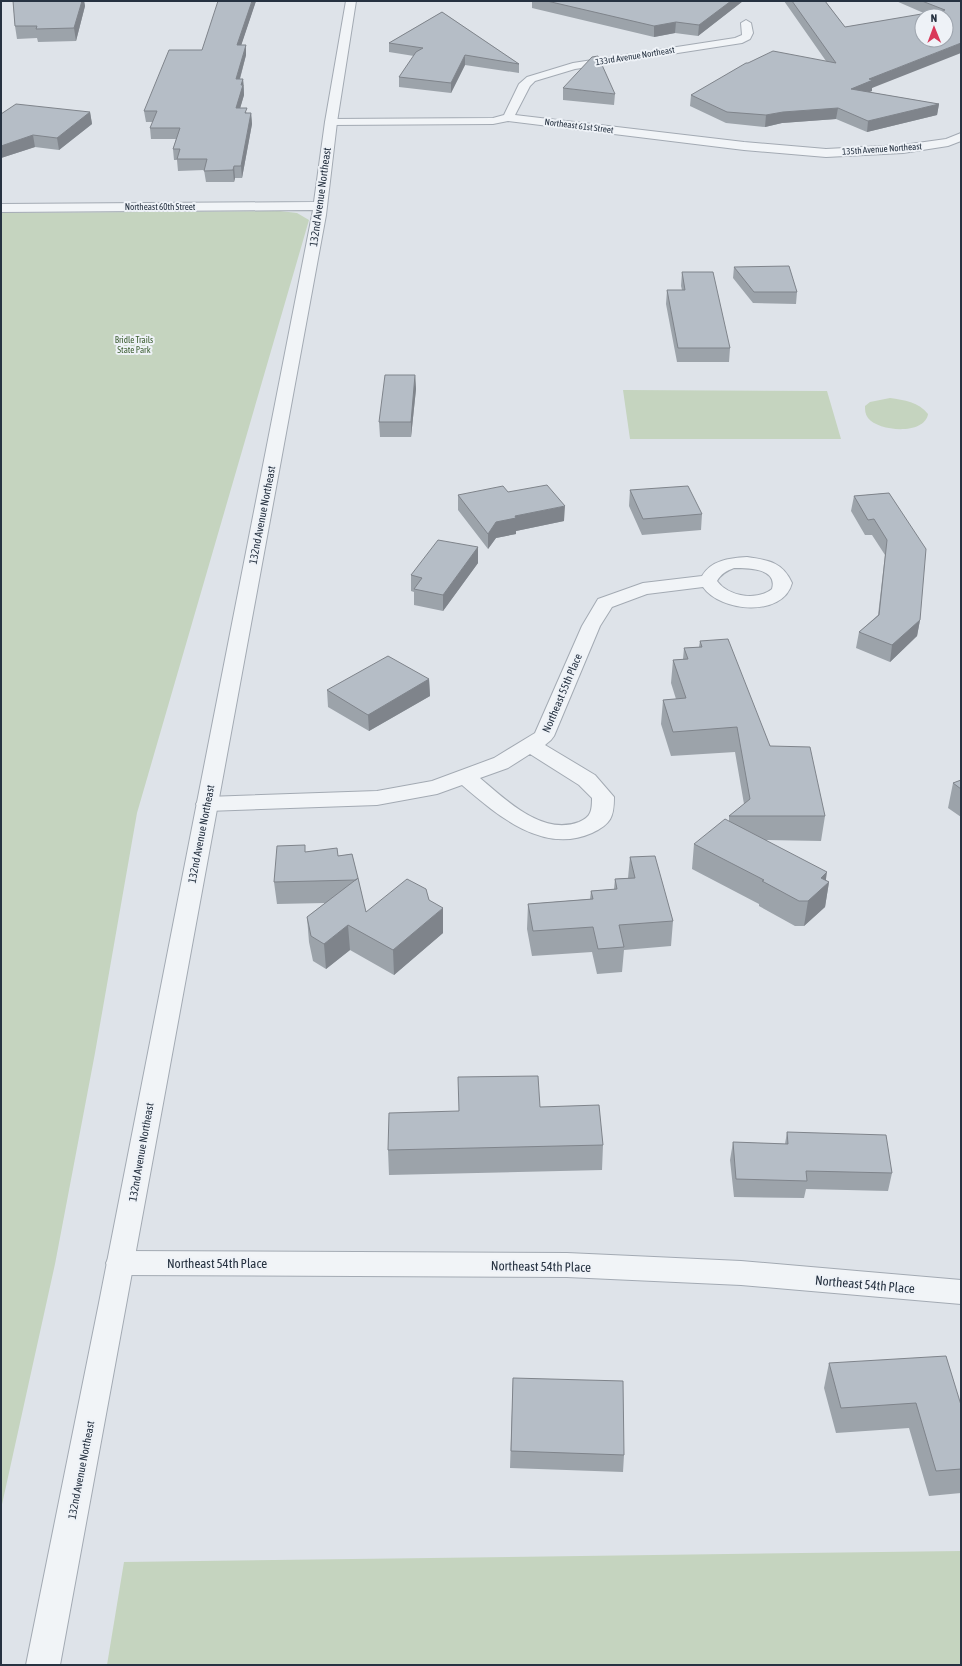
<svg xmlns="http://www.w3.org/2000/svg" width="962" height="1666" viewBox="0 0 962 1666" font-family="'Asap Condensed',sans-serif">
  <rect width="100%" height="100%" fill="#dee3e9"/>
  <path fill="#c5d4bf" d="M280,211l17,2 12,7 -172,593 -42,240 -40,211 -54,245v-1296z
    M623,390l204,1 14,48h-211z
    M890,398c14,2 29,4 38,16 -3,21 -49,18 -60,4 -3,-4 -3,-8 -3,-12l5,-4z
    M961,1551v114h-854l17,-103z"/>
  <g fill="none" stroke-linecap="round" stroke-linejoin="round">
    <defs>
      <path id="minor" d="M746,20l5,3 2,10 -3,6 -8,4 -167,26 -40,12 -5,5 -15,29 229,27 82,7 77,-4 43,-6 15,-6v8l-13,5 -45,7 -77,4 -82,-7 -236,-29 -15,3 -162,1 -4,-1 -2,-2 2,-2 4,-1 162,-1 11,-3 15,-31 8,-7 46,-14 162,-25 7,-3 -1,-12z
        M747,557c21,3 36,5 45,26 -9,35 -72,29 -89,4l-56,7 -35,13 -12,19 -46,110 -3,4 -6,5 50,30 19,22c0,20 -3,27 -22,36 -49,22 -95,-18 -130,-48l-25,9 -60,11 -170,6 -8,-2 -3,-5 3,-5 8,-2 170,-6 55,-10 62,-23 41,-25 47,-107 16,-27 45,-16 59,-7c9,-16 28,-18 45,-19zM734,568c14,0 44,0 38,21 -15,12 -43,8 -55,-8 4,-7 9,-10 17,-13zM530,754l49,31 13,13c0,13 -1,19 -13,24 -37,14 -73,-22 -99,-44l28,-10z
        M120,1251l447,2 174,8 220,19v24l-220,-19 -174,-8 -447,-2 -10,-4 -4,-8 4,-8z"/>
      <path id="tertiary" d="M346,1h10l-19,121 -11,93 -266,1450h-34l73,-362 214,-1093 -312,2v-8l313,-2 11,-80z"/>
    </defs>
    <use href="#minor" stroke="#a3aab3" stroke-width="2"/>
    <use href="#tertiary" stroke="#a3aab3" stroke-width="2"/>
    <use href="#minor" fill="#f1f4f7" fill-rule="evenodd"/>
    <use href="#tertiary" fill="#f1f4f7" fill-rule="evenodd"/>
  </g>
  <path fill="#9ca3aa" d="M13,1h71l1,5 -9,35 -38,1 -1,-4 -20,1 -2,-13z
    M256,1l-15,44h5v10l-6,24h3l1,10v6l-4,13 7,5h4l1,11 -10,54h-7l-1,4h-28l-2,-12 -26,1 -1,-11h-3l-1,-11 3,-10h-25l-1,-11 3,-6h-7l-2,-11 58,-61z
    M532,1h211l-45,35 -23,-3 -21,4 -122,-29z
    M784,1h41l20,26 81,-13 -30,-13h65l-89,87v3l-3,1 70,12 -2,11 -70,17 -31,-13 -54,4 -17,4 -39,-4 -36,-17 1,-11 57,-32 78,-2z
    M442,12l77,52v9l-54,-8 -14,28 -52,-6v-10l15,-21 -25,-4v-9z
    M563,88l52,6 -1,11 -51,-5z
    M90,112l2,12 -33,26 -24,-3 -34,11v-44z
    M734,267l63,25 -1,12 -43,-1 -20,-25z
    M682,272l48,76 -1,14h-52l-11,-58 1,-14h15l-1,-4z
    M415,375l1,14 -5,48h-31l-1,-15z
    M630,490l72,24 -1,16 -59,5 -13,-29z
    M508,492l56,29 -48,10v3l-20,4 -8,11 -30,-39v-15z
    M889,493l31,127 -3,16 -27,26 -34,-14 3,-16 19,-17 7,-60 -13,-20h-7l-14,-24 3,-15z
    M478,547v16l-35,48 -29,-6v-13l-3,-1v-16z
    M700,641l70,105 55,70 -4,25 -55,-1 63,42 -4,25 -21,19h-9l-36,-20v-2l-67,-35 2,-25 35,-23v-5l15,-12 -9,-52 -64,4 -10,-32 2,-24 13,-1 -5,-16 2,-23 10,-1 1,-11 15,-1z
    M429,679l1,17 -61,35 -41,-24 -1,-17z
    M961,780v37l-13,-9 5,-25z
    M306,852l32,4 14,-2 14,58 63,-12 14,33 -49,42 -44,-25 -24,19 -13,-8 -4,-19 -2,-25 18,-14 -48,1 -3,-22z
    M630,857l43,64 -2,25 -47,4 -2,22 -25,2 -5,-22 -60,4 -5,-27 1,-25 62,-5 1,-8 23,-2 1,-10 13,-1z
    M540,1107l63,38 -1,25 -213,5 -1,-25 70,-39z
    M787,1132l105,41 -4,18 -82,-2 -2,9 -70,-1 -4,-37 3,-18 52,2z
    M829,1363l132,42v88l-32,3 -20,-68 -73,5 -12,-45z
    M513,1378l111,77 -1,17 -113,-4z"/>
  <path fill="#7f848b" d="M82,1h2l1,5 -9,35 -2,-13z
    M252,1h4l-18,54 -1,-10z
    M731,1h12l-45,35 1,-11z
    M676,22l-1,11 -21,4v-11z
    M961,43v10l-89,35v3l-23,9 2,-11 18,-10z
    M246,45v10l-9,34 -1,-10z
    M465,55v10l-14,28v-10z
    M243,79l1,16 -7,24 -1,-11z
    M939,104l-2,11 -70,17 1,-11z
    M838,108l-2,11 -54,4 -17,4 1,-12 17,-3z
    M90,112l2,12 -33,26 -2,-12z
    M251,113l1,11 -10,54 -1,-12z
    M33,135l2,12 -34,11v-12z
    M234,166l1,12 -1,4 -1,-12z
    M415,375l1,14 -5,48v-15z
    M565,506l-1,15 -48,10v3l-20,4 -8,11v-15l8,-12 19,-6z
    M478,547v16l-35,48v-16z
    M920,620l-3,16 -27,26 2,-17z
    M429,679l1,17 -61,35 -1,-16z
    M827,872l-2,14 4,-4 -4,25 -21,19 4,-25 13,-23z
    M443,908v25l-49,42 -1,-25z
    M348,925l2,25 -24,19 -2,-25z"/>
  <path fill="#b5bdc6" stroke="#7f848b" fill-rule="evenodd" d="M13,1h69l-8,27 -38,1 1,-3h-22z
    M218,1h34l-15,44h9l-10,34h7l-2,6h2l-7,23h11l-2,5h6l-10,53h-7l-1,4 -29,1 3,-12h-30l3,-10h-7l7,-21h-30l7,-17h-13l25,-61h33z
    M547,1h184l-32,24 -23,-3 -22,4z
    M792,1h33l20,26 100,-17 -23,-9h39v42l-92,36 4,1 -22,9 88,15 -71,17 -30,-13 -55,4 -17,3 -39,-3 -36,-17 55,-32h2l25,-12 63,12zM922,16h24v24h-24z
    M442,12l77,52 -54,-9 -14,28 -52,-6 17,-25 7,-4 -34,-5z
    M598,56l17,38 -52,-6 29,-31z
    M16,104l74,8 -33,26 -24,-3 -32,11v-32z
    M789,266l8,26h-43l-20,-25z
    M682,272h31l17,76h-52l-11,-58h18z
    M385,375h30l-4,47h-32z
    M547,485l18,21 -50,10 1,2 -20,4 -8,12 -30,-39 45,-9 5,6z
    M688,486l14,28 -59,5 -13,-29z
    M889,493l37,56 -6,71 -28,25 -33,-13 20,-17 8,-75 -13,-21 -6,1 -14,-24z
    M438,540l40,7 -35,48 -29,-6 8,-11 -11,-3z
    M728,639l42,107 40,1 15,69h-96l21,-17 -13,-72 -64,5 -10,-32 23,-2 -13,-38 15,-1 -4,-11 18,-1 -2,-6z
    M388,656l41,23 -61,36 -41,-25z
    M961,780v9l-8,-6z
    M725,819l102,53 -6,6 8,4 -21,19h-9l-37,-20 2,-1 -70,-36z
    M305,845v7l32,-4 1,8 14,-2 6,24 -2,2 -82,2 3,-36z
    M655,856l18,65 -54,4 5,22 -26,2 -5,-22 -60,4 -5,-27 65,-5 -2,-8 26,-2 -2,-10 20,-1 -5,-21z
    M358,878l8,34 41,-33 19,10 3,11 14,8 -50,42 -45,-25 -24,19 -13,-8 -4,-19z
    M538,1076l2,31 59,-2 4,40 -215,5 1,-37 70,-2 -1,-34z
    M787,1132l99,3 6,38 -86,-2 1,10 -71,-2 -3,-37 55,2z
    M946,1356l15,49v64l-25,2 -20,-68 -75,5 -12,-45z
    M513,1378l110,3 1,74 -113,-4z"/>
  <g text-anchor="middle" stroke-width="4" stroke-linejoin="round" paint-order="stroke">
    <g font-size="9" fill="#263241" stroke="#eef2f7">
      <text transform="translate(635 56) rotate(-9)" y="3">133rd Avenue Northeast</text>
      <text transform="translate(579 126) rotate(7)" y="3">Northeast 61st Street</text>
      <text transform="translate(882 149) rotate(-4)" y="3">135th Avenue Northeast</text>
      <text x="160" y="210">Northeast 60th Street</text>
    </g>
    <g font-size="9" fill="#3d5e32" stroke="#eef2f7">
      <text x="134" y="343">Bridle Trails<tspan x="134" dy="10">State Park</tspan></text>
    </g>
    <g font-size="11" fill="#263241" stroke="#eef2f7">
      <text transform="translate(320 197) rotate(-82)" y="4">132nd Avenue Northeast</text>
      <text transform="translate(262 515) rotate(-79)" y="4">132nd Avenue Northeast</text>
      <text transform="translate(562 693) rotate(-67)" y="4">Northeast 55th Place</text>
      <text transform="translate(201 834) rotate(-79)" y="4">132nd Avenue Northeast</text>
      <text transform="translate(141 1152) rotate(-80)" y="4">132nd Avenue Northeast</text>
      <text transform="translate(81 1470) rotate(-79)" y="4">132nd Avenue Northeast</text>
    </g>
    <g font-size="13" fill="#263241" stroke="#eef2f7">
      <text x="217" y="1268">Northeast 54th Place</text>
      <text transform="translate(541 1266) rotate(1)" y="5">Northeast 54th Place</text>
      <text transform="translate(865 1284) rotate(5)" y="5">Northeast 54th Place</text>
    </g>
  </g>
  <rect width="962" height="1666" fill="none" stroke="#263241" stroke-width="4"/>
  <g transform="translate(934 28) rotate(359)"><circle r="19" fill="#eef2f7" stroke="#9ea5ae"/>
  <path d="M0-3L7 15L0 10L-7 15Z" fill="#d9395a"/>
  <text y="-6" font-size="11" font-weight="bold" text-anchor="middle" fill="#263241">N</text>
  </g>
</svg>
